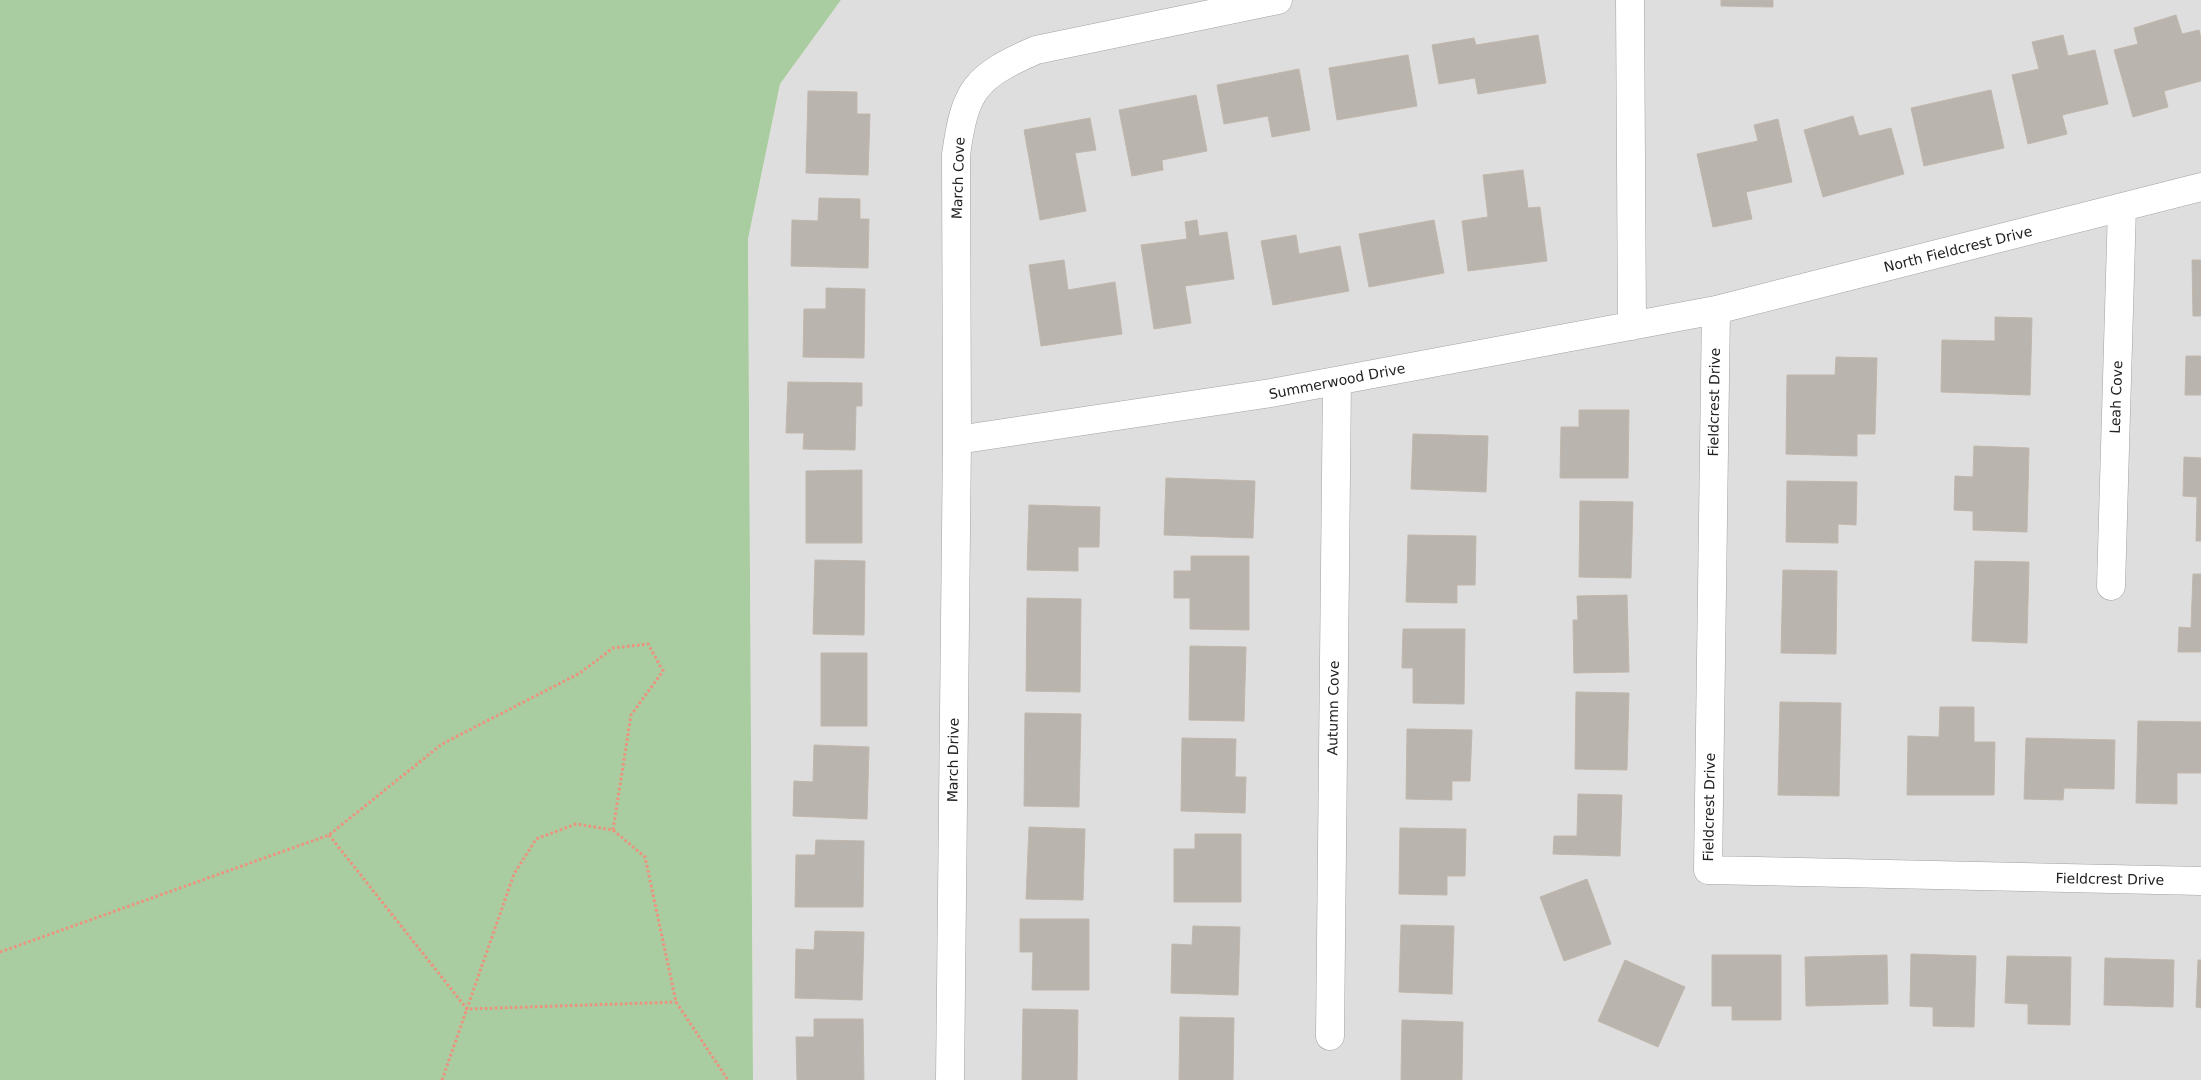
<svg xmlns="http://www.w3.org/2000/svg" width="2201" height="1080" viewBox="0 0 2201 1080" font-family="'DejaVu Sans',sans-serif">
  <rect width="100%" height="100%" fill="#f0eee9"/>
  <path fill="#dfdede" d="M841,0h1360v1080h-1448l-5,-841 32,-155z"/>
  <path fill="#aacca1" d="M0,0h841l-61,84 -32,155 5,841h-753z"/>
  <path fill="#bab4ae" stroke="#c1b7ac" d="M1721,0h52v7l-52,-1z
    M2176,15l6,19 17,-4 2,8v43l-37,10 4,16 -35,10 -19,-67 24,-6 -4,-16z
    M1538,35l8,48 -68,11 -3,-16 -36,6 -7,-39 42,-7 2,7z
    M2063,35l5,21 27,-6 13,54 -46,11 5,19 -39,10 -16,-69 27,-6 -7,-27z
    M1408,55l9,51 -80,14 -8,-52z
    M1299,69l11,61 -38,7 -4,-21 -44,8 -7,-39z
    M1991,90l13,58 -80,18 -13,-58z
    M808,91l49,1v22h13l-2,61 -62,-2z
    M1196,95l11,56 -45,9 1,10 -31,6 -13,-66z
    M1853,116l6,20 32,-8 13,46 -81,23 -19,-67z
    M1090,118l6,32 -21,3 11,58 -46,9 -16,-90z
    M1778,119l14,63 -46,10 6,27 -39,8 -16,-73 61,-13 -4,-16z
    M1523,170l5,38 12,-1 7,54 -79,10 -6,-50 26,-4 -5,-42z
    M819,198l41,1v20h9l-1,49 -77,-2 1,-46 26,1z
    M1197,220l2,16 28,-4 7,47 -49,7 6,37 -37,6 -13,-84 46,-6 -2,-17z
    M1434,220l10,53 -75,14 -10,-53z
    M1296,235l3,19 41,-8 9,45 -76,14 -12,-64z
    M1064,260l4,30 47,-8 7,52 -81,12 -12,-81z
    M2192,260h9v56h-8z
    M826,288l39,1 -1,69 -61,-1 1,-48h22z
    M1995,317l37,1 -2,77 -89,-3 1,-52 53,1z
    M2186,356h15v39h-16z
    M1836,357l41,1 -2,76h-18v22l-71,-2 1,-79h48z
    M788,382l74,1v23h-6l-1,44 -52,-1 1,-16h-18z
    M1579,410h50l-1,68h-68l1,-51h18z
    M1413,434l75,2 -2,56 -75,-3z
    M1974,446l55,2 -2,84 -54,-2v-19l-19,-1 1,-34 18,1z
    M2184,457l17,1v83h-5l1,-44 -14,-1z
    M862,470v73h-56v-72z
    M1166,478l89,3 -2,57 -89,-3z
    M1787,481l70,1 -1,43 -18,-1v19l-52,-1z
    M1580,501l53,1 -2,76 -52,-1z
    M1029,505l71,2 -1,40h-21v24l-51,-1z
    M1408,535l68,1 -1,49h-18v18l-51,-1z
    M1191,556h58v74l-59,-1v-31h-16v-27h17z
    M815,560l50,1 -1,74 -51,-1z
    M1975,561l54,1 -2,81 -55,-2z
    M1783,570l54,1 -1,83 -55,-1z
    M2193,574h8v78h-23l1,-25 12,1z
    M1627,595l2,77 -55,1 -1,-53h5l-1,-24z
    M1027,598l54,1 -1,93 -54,-1z
    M1403,629h62l-1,75 -51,-1v-35h-11z
    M1190,646l56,1 -2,74 -55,-1z
    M821,653h46v73h-46z
    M1576,692l53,1 -2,77 -52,-1z
    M1780,702l61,1 -2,93 -61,-1z
    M1940,707h34v35h21l-1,53h-87l1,-59 31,1z
    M1025,713l56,1 -2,93 -55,-1z
    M2138,721l63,1v51h-24v31l-41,-1z
    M1407,729l65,1 -2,51h-18v19l-46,-1z
    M1182,738l54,1 -1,38h11l-1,36 -64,-2z
    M2026,738l89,2 -1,49 -50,-1 -1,12 -39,-1z
    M814,745l55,2 -2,72 -74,-3 1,-35 19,1z
    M1578,794l44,1 -2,61 -67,-2 1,-18h23z
    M1029,827l56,2 -2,71 -57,-1z
    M1400,828l66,1 -1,47h-18v19l-48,-1z
    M1195,834h46v68h-67v-53h21z
    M816,840l48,1 -1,66h-68l1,-52h19z
    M1587,879l24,65 -47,17 -24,-64z
    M1020,919h69v71h-57l1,-38h-13z
    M1401,925l53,1 -2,68 -53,-2z
    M1193,926l47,1 -2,68 -67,-2 1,-49 20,1z
    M815,931l49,1 -2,68 -67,-2 1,-49 18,1z
    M1911,954l65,2 -2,71 -41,-1v-19l-23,-1z
    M1712,955h69v65h-49v-14h-20z
    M1887,955l1,49 -82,2 -1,-49z
    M2007,956l64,1 -1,68 -42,-1v-20l-23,-1z
    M2105,958l69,2 -1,47 -69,-2z
    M1625,960l60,27 -27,60 -60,-26z
    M2198,960h3v48l-5,-1z
    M1023,1009l55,1 -1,70h-55z
    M1180,1017l54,1 -1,62h-54z
    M814,1019h49l1,61h-67l-1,-43h18z
    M1402,1020l61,2 -1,58h-61z"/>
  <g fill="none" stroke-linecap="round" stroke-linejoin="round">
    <defs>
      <path id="minor" d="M1630,0l2,326
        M1716,310l-8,560 493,11
        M957,440l314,-47 445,-83 485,-123
        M2111,586l11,-379
        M1330,1036l7,-655
        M950,1080l7,-640 -1,-285c9,-66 19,-78 80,-105l242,-50"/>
    </defs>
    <use href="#minor" stroke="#a2a2a2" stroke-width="29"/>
    <path stroke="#ed927d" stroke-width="3" stroke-dasharray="2.5 2.5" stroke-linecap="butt" d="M329,835l138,174 209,-7
      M0,952l329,-117 113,-91 138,-71 33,-25 35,-4 15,27 -32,44 -18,115
      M442,1080l72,-206 22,-35 40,-15 37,6 32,27 31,145 52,78"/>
    <use href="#minor" stroke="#fff" stroke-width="28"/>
  </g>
  <g text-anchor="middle" stroke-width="4.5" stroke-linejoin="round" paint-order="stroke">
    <g font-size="14" fill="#212121" stroke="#fff">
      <text transform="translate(958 178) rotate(-88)" y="5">March Cove</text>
      <text transform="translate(1958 249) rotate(-14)" y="5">North Fieldcrest Drive</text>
      <text transform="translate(1337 381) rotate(-11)" y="5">Summerwood Drive</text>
      <text transform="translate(2116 397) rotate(-88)" y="5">Leah Cove</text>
      <text transform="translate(1714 402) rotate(-89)" y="5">Fieldcrest Drive</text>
      <text transform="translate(1333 708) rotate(-89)" y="5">Autumn Cove</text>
      <text transform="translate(953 760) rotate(-89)" y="5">March Drive</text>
      <text transform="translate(1709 807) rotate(-89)" y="5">Fieldcrest Drive</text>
      <text transform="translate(2110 879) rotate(1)" y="5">Fieldcrest Drive</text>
    </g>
  </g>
</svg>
